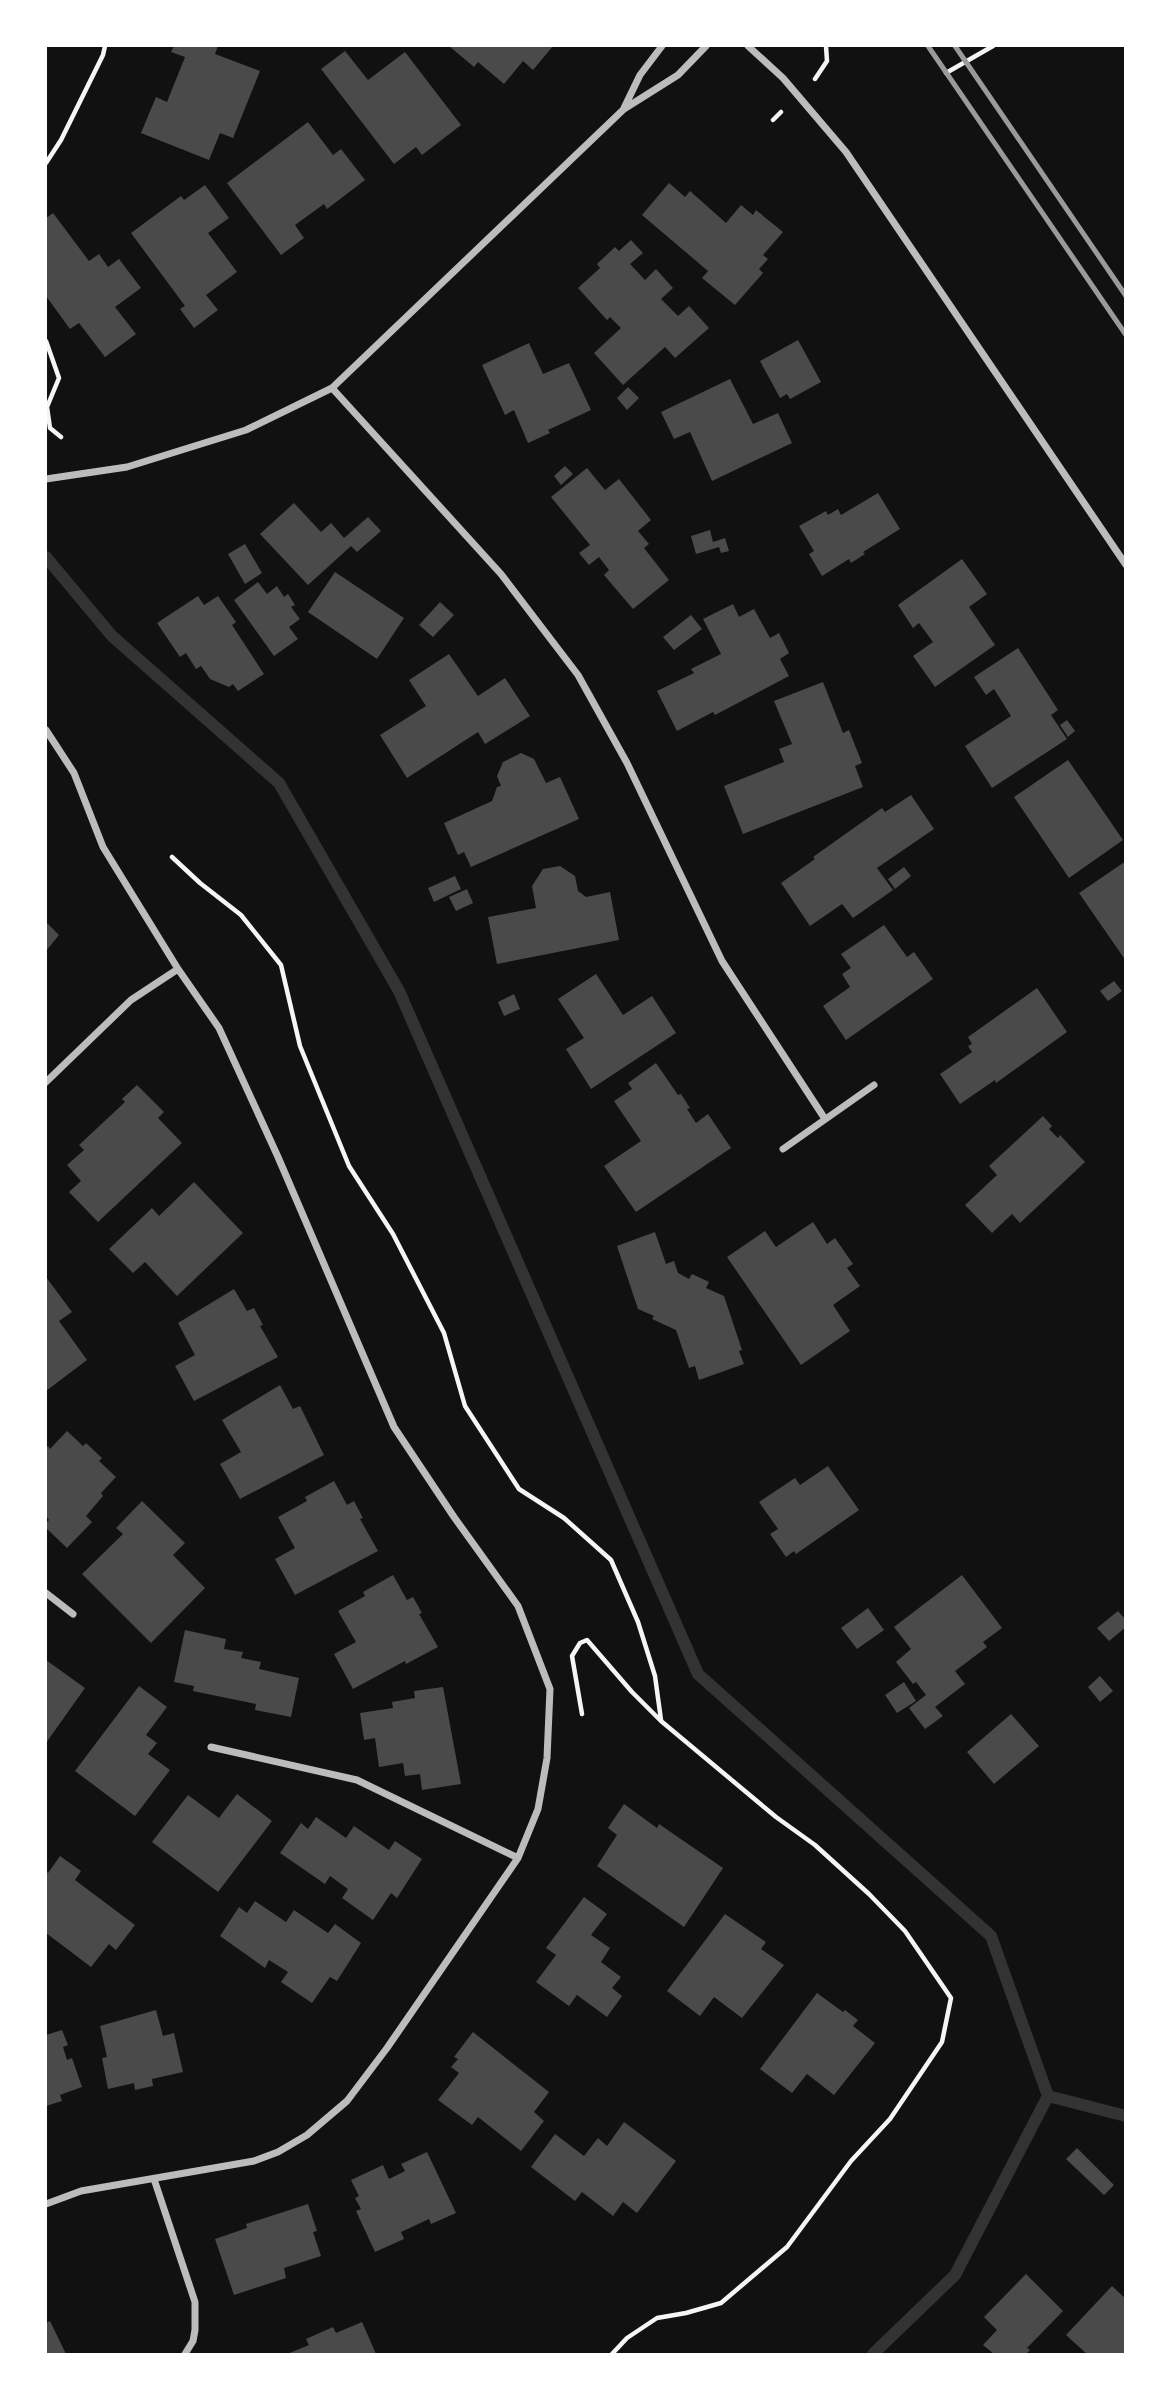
<svg xmlns="http://www.w3.org/2000/svg" width="1171" height="2400" viewBox="0 0 1171 2400" font-family="'Source Sans 3',sans-serif">
  <rect width="100%" height="100%" fill="#111"/>
  <g fill="none" stroke-linecap="round" stroke-linejoin="round">
    <path stroke="#333" stroke-width="12" d="M46,557l66,79 167,147 120,208 299,683 293,262 57,160
      M1048,2096l78,20
      M873,2354l82,-79 93,-179"/>
  </g>
  <path fill="#4a4a4a" d="M174,46h44l-3,8 45,17 -27,67 -13,-5 -11,27 -68,-27 15,-36 11,5 18,-45 -14,-5z
    M449,46h104l-20,24 -10,-9 -19,23 -26,-22 -4,5z
    M345,51l23,29 37,-28 56,73 -39,30 -6,-8 -22,17 -73,-95z
    M308,122l25,33 8,-6 24,31 -38,29 -3,-5 -29,21 9,13 -23,17 -54,-72z
    M669,183l16,14 5,-6 36,32 15,-18 12,10 3,-5 27,22 -20,23 5,4 -9,10 4,4 -28,32 -33,-27 6,-7 -66,-56z
    M205,185l24,33 -21,15 29,39 -31,23 12,15 -24,18 -14,-19 5,-3 -54,-73 50,-37 3,4z
    M53,213l36,48 10,-7 9,13 11,-8 22,29 -26,19 21,27 -31,23 -26,-34 -9,6 -24,-33v-78z
    M631,240l12,13 -13,11 15,16 11,-11 17,19 -12,11 17,17 11,-10 20,22 -34,30 -10,-11 -42,38 -29,-32 27,-25 -11,-11 -3,3 -29,-32 22,-20 -3,-4 18,-17 4,4z
    M798,340l23,42 -31,17 -3,-5 -7,4 -20,-37z
    M529,343l14,31 26,-11 22,47 -43,20 2,3 -22,10 -14,-33 -9,5 -23,-50z
    M730,379l23,45 25,-11 14,30 -80,38 -22,-49 -16,7 -13,-27z
    M628,387l11,11 -12,12 -10,-12z
    M565,466l8,8 -12,11 -7,-9z
    M587,468l18,22 14,-11 32,41 -13,11 11,13 -5,4 25,32 -36,29 -29,-34 5,-5 -10,-13 -10,8 -10,-12 11,-8 -39,-48z
    M878,493l22,36 -37,23 2,2 -14,9 -2,-4 -27,17 -13,-22 5,-3 -15,-25 27,-15 2,4 10,-6 3,6z
    M294,503l27,29 10,-9 13,15 24,-21 13,14 -24,21 -6,-6 -43,39 -48,-51z
    M710,530l3,12 12,-4 4,13 -8,2 -2,-6 -23,7 -5,-18z
    M245,544l17,29 -17,11 -17,-30z
    M962,559l25,35 -18,13 26,38 -60,42 -22,-31 20,-14 -14,-19 -6,5 -15,-23z
    M335,572l69,46 -27,41 -69,-47z
    M258,582l9,12 10,-8 7,11 4,-3 7,11 -4,2 9,12 -11,8 9,12 -24,17 -40,-56z
    M198,596l6,9 14,-9 18,26 -4,3 32,49 -26,17 -5,-7 -4,3 -19,-8 -9,-13 -5,3 -10,-16 -6,4 -23,-34z
    M440,602l14,13 -21,22 -14,-12z
    M733,604l6,13 15,-8 16,29 9,-5 10,20 -9,6 9,17 -74,39 -2,-3 -36,19 -20,-40 37,-18 -3,-4 30,-15 -18,-35z
    M691,615l11,14 -28,21 -11,-13z
    M1018,648l40,62 -7,5 16,24 -75,49 -27,-42 46,-30 -17,-27 -8,6 -12,-18z
    M449,654l29,42 27,-18 25,38 -45,28 -7,-12 -71,46 -27,-43 46,-29 -17,-26z
    M823,682l20,51 6,-3 13,33 -7,3 8,21 -120,47 -19,-48 60,-24 -5,-13 13,-5 -18,-43z
    M1067,720l8,11 -7,6 -8,-12z
    M521,753l13,6 12,24 14,-6 19,42 -108,48 -7,-15 -6,3 -14,-32 48,-22 5,-14 4,-1 -4,-10 6,-14z
    M1068,760l55,80 -54,38 -55,-81z
    M911,795l23,34 -57,39 16,22 -40,28 -11,-14 -32,22 -29,-43 34,-24 -2,-2 69,-49 3,4z
    M1126,861v100l-47,-68z
    M560,866l15,10 3,15 8,6 24,-5 9,48 -122,24 -9,-47 48,-9 -4,-22 11,-17z
    M904,867l7,9 -16,13 -7,-10z
    M455,876l6,13 -27,13 -6,-14z
    M467,889l6,14 -17,8 -7,-14z
    M46,922l13,13 -13,16z
    M884,925l23,32 7,-5 19,27 -87,61 -23,-34 27,-19 -8,-13 9,-6 -10,-14z
    M596,974l27,41 29,-19 24,37 -85,56 -25,-40 18,-11 -26,-39z
    M1114,981l8,10 -14,10 -8,-10z
    M1037,988l30,44 -71,51 -1,-3 -35,24 -20,-30 32,-22 -4,-6 4,-2 -4,-7z
    M514,994l6,15 -16,7 -6,-14z
    M656,1063l22,32 3,-1 9,14 -3,1 9,14 12,-9 23,34 -95,64 -32,-46 37,-25 -27,-40 18,-12 -4,-6z
    M137,1085l27,27 -6,6 24,25 -84,79 -29,-30 12,-11 -14,-16 17,-15 -5,-5 46,-43 -3,-3z
    M1043,1116l9,10 -3,3 9,9 2,-3 25,27 -65,61 -8,-9 -20,19 -27,-28 32,-30 -8,-9z
    M194,1182l49,51 -66,63 -32,-34 -12,11 -24,-24 43,-41 7,8z
    M813,1222l14,22 8,-6 18,26 -6,4 13,18 -27,19 17,26 -49,34 -74,-108 38,-26 11,16z
    M655,1232l11,32 8,-3 4,12 11,6 3,-5 17,8 -3,6 18,8 18,54 -3,1 5,13 -45,16 -4,-14 -6,2 -13,-38 -24,-11 2,-3 -16,-7 -21,-63z
    M46,1277l26,35 -13,9 28,39 -41,31z
    M234,1289l13,22 7,-3 9,17 -3,1 18,31 -84,44 -19,-35 20,-11 -17,-32z
    M280,1385l13,24 7,-3 24,49 -84,44 -20,-35 21,-12 -19,-32z
    M67,1431l16,15 3,-3 16,15 -3,3 17,16 -15,16 2,3 -17,20 6,6 -25,26 -21,-20v-5l3,-3 -3,-4v-67l2,-3 2,3z
    M828,1466l31,44 -63,44 -2,-3 -8,6 -16,-23 8,-5 -19,-27 36,-24 5,7z
    M334,1481l13,24 7,-4 9,17 -3,1 18,32 -83,44 -20,-36 20,-11 -17,-31 29,-16 -2,-4z
    M142,1501l43,42 -12,12 32,33 -54,55 -69,-69 41,-40 -7,-6z
    M393,1575l14,25 6,-3 9,16 -3,1 19,33 -32,17 -1,-3 -52,28 -19,-35 22,-12 -18,-31 27,-15 -2,-4z
    M962,1575l40,53 -19,14 4,5 -32,24 10,13 -30,23 8,9 -18,13 -16,-21 17,-13 -10,-13 -3,2 -17,-22 15,-13 -17,-22z
    M868,1608l16,22 -27,19 -16,-21z
    M1118,1611l8,9v7l-17,14 -12,-13z
    M185,1630l41,9 -2,10 19,3 -2,6 20,4 -2,7 40,9 -8,39 -36,-7 1,-6 -63,-13 1,-5 -20,-4z
    M46,1660l39,28 -39,55z
    M1100,1676l13,15 -13,11 -12,-15z
    M904,1682l12,19 -19,12 -12,-18z
    M139,1686l28,21 -21,28 11,8 -9,11 22,16 -35,46 -60,-45z
    M443,1687l18,97 -39,6 -2,-16 -15,2 -2,-13 -24,4 -4,-29 -11,2 -4,-27 33,-5 -1,-6 23,-4 -1,-7z
    M1011,1714l28,32 -45,38 -27,-32z
    M237,1794l35,27 -54,71 -66,-50 36,-47 31,23z
    M624,1804l33,24 2,-4 64,44 -39,59 -87,-61 20,-31 -9,-7z
    M316,1817l30,21 8,-12 35,24 6,-9 27,18 -25,39 -6,-5 -18,27 -31,-22 6,-9 -18,-13 -5,8 -45,-31 21,-30 7,6z
    M60,1856l21,15 -6,9 60,45 -19,25 -7,-6 -18,23 -45,-34v-62l2,2z
    M584,1897l23,17 -16,21 19,13 -9,14 20,15 -9,11 10,8 -15,21 -30,-22 -8,11 -33,-24 20,-27 -10,-7z
    M255,1901l31,21 8,-12 34,23 7,-9 26,19 -24,38 -7,-4 -18,26 -31,-21 7,-10 -19,-12 -4,8 -45,-32 19,-29 8,6z
    M725,1914l41,28 -5,7 23,16 -42,53 -28,-21 -14,19 -33,-25z
    M817,1993l26,19 2,-2 13,10 -5,6 22,17 -41,52 -27,-21 -15,19 -32,-24z
    M156,2010l7,26 11,-3 9,39 -31,7 1,7 -18,4 -1,-7 -26,6 -6,-31 5,-1 -7,-31z
    M62,2030l6,15 -5,2 4,13 5,-2 10,29 -22,8 2,6 -16,5v-71z
    M473,2032l76,60 -15,20 10,9 -23,30 -43,-34 -6,8 -34,-25 21,-27 -8,-6 7,-8 -4,-2z
    M624,2122l52,39 -39,52 -14,-11 -10,14 -31,-24 -7,9 -44,-34 24,-33 29,22 14,-18 9,8z
    M1077,2148l37,37 -10,10 -38,-36z
    M427,2152l29,61 -25,11 -2,-5 -28,13 3,7 -29,13 -19,-41 5,-2 -6,-11 4,-2 -8,-16 32,-15 6,14 16,-8 -4,-7z
    M308,2204l9,27 -4,1 8,24 -37,12 2,10 -52,17 -19,-56 32,-11 -1,-4z
    M1026,2274l37,37 -36,37 3,2 -4,4h-32l-11,-9 14,-15 -13,-13z
    M1112,2286l14,13v55h-39l-21,-19z
    M50,2321l16,33h-20v-31z
    M362,2322l14,32h-89l22,-9 -3,-6 27,-12 3,6z"/>
  <g fill="none" stroke-linecap="round" stroke-linejoin="round">
    <path stroke="#f5f5f5" stroke-width="4.5" d="M946,73l47,-27
      M815,79l12,-18 -1,-15
      M773,120l8,-8
      M46,163l15,-23 42,-85 2,-9
      M46,341l13,37 -12,29 3,21 11,9
      M172,857l28,26 41,32 40,50 19,81 49,120 44,68 51,99 21,73 54,83 45,29 47,42 27,62 17,54 6,44
      M582,1714l-10,-58 8,-13 7,-3 45,52 29,29 115,96 39,28 54,49 36,37 46,67 -9,44 -52,77 -39,42 -64,86 -66,56 -35,10 -29,5 -30,20 -15,16"/>
    <path stroke="#bcbcbc" stroke-width="7" d="M748,46l35,32 63,74 280,413
      M624,108l16,-33 22,-29
      M332,388l169,186 77,101 49,88 95,198 103,158
      M46,479l81,-12 119,-37 86,-42 292,-279 54,-34 28,-29
      M46,730l28,43 29,74 75,122 41,59 59,129 116,270 60,90 64,89 32,83 -3,69 -9,51 -20,49 -131,190 -40,53 -40,34 -29,17 -24,9 -173,30 -35,13
      M46,1082l85,-82 47,-31
      M783,1149l91,-64
      M46,1593l27,21
      M211,1747l146,33 161,78
      M154,2179l41,123v28l-2,11 -8,13"/>
    <path stroke="#9a9a9a" stroke-width="5" d="M928,46l198,289
      M955,46l171,250"/>
  </g>
  <rect width="1171" height="2400" fill="none" stroke="#ffffff" stroke-width="94"/>
</svg>
